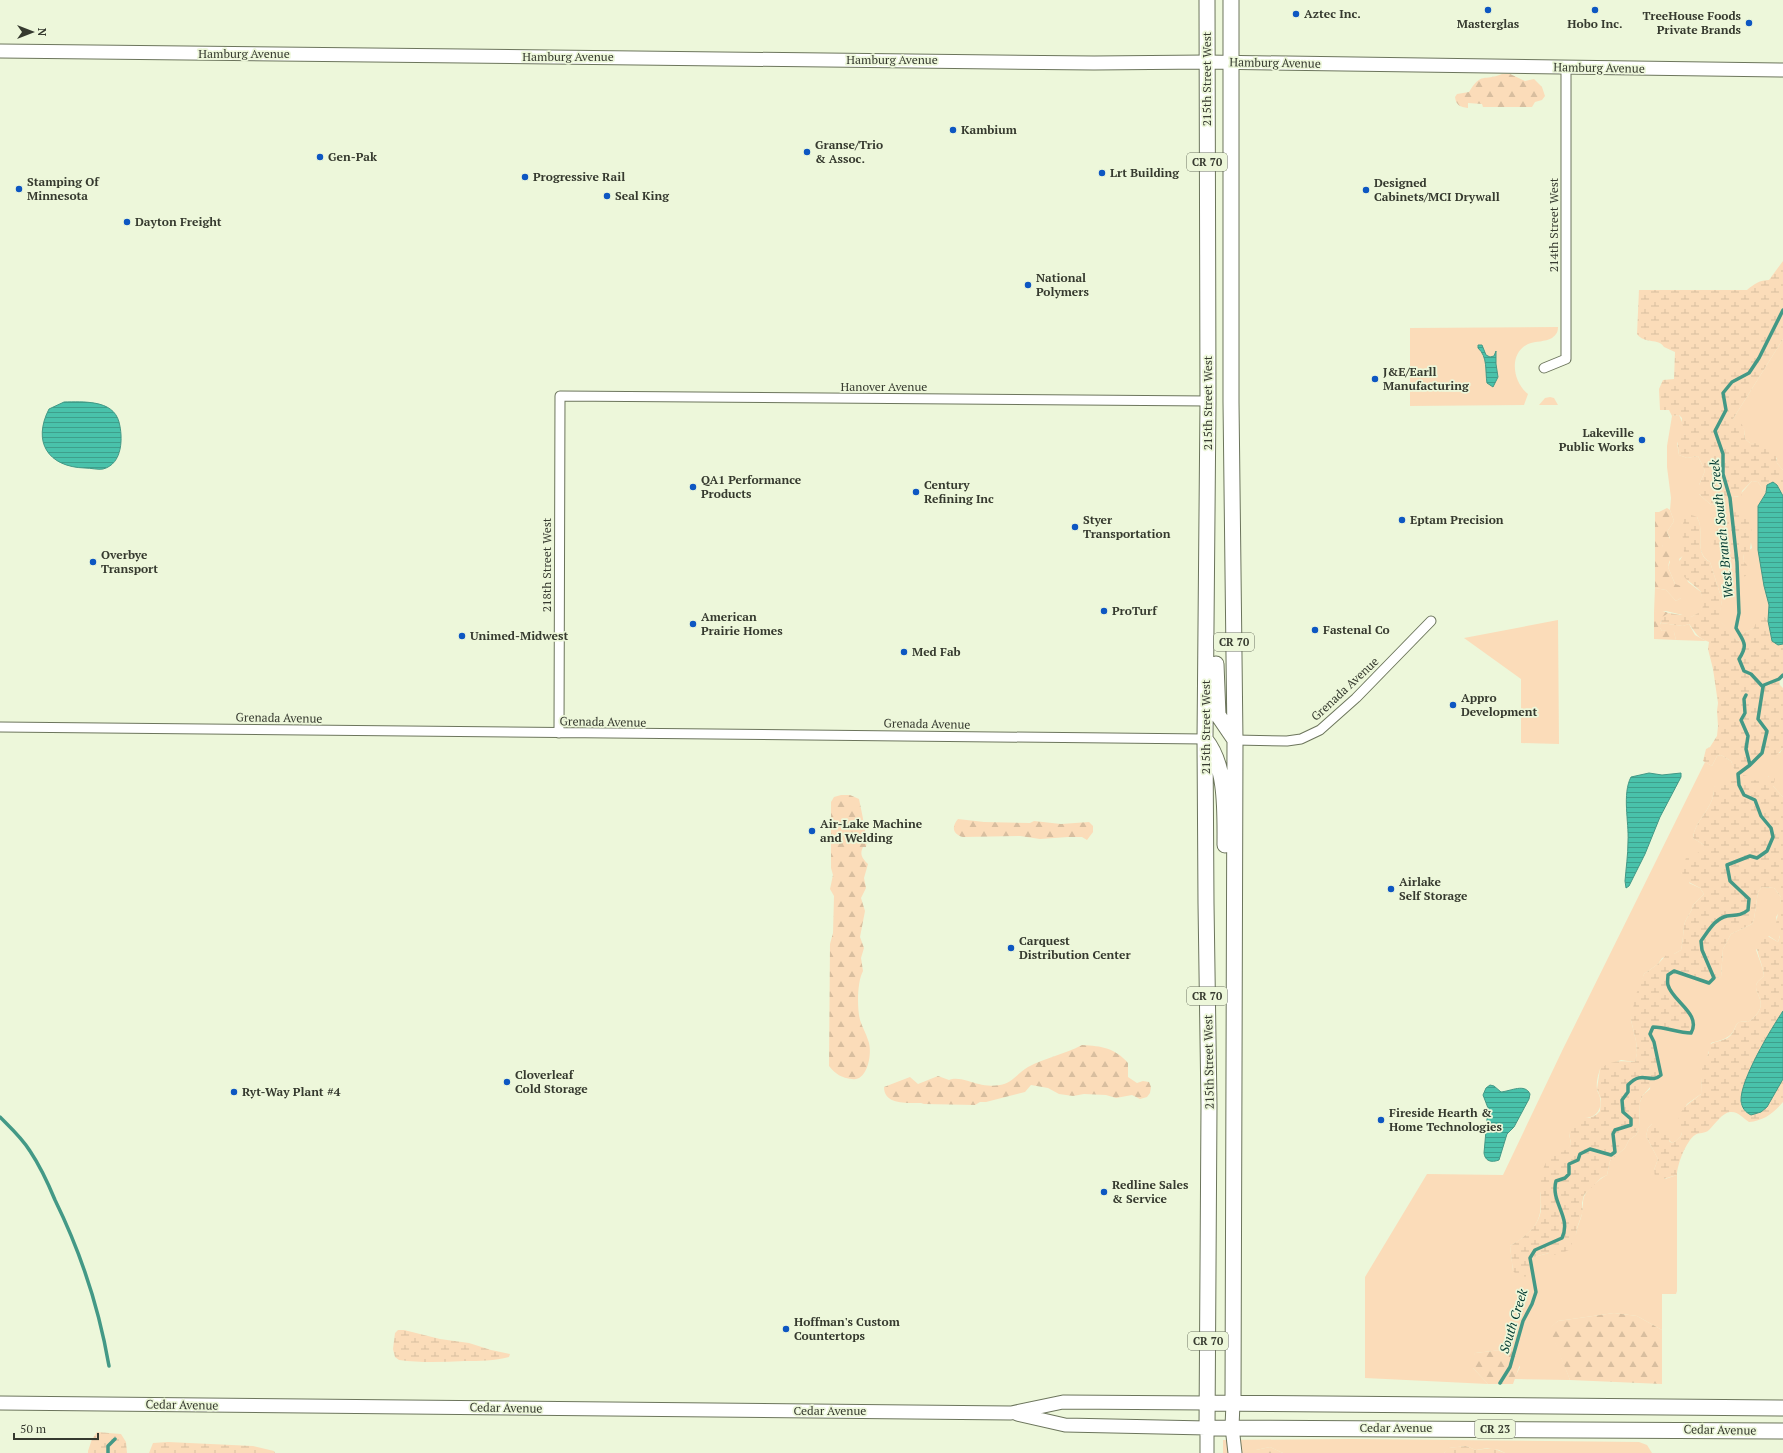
<svg xmlns="http://www.w3.org/2000/svg" width="1783" height="1453" viewBox="0 0 1783 1453" font-family="'PT Serif',serif">
  <defs>
    <pattern id="forest-firs" width="22" height="20" patternUnits="userSpaceOnUse"><rect width="22" height="20" fill="#fbdcb9"/><path d="M5 1l3.5 6h-7zM16 11l3.5 6h-7z" fill="#d8be9f"/></pattern>
    <pattern id="wetland-marsh" width="20" height="14" patternUnits="userSpaceOnUse"><rect width="20" height="14" fill="#fbdcb9"/><path d="M1 5h8M5 5V1M11 12h8M15 12V8" fill="none" stroke="#d8be9f"/></pattern>
    <pattern id="water-rules" width="6" height="5" patternUnits="userSpaceOnUse"><rect width="6" height="5" fill="#49c2ab"/><path d="M0 2.5h6" fill="none" stroke="#3e9f8c"/></pattern>
  </defs>
  <rect width="100%" height="100%" fill="#edf7da"/>
  <path fill="#fbdcb9" fill-rule="evenodd" d="M1558,327c0,5 -2,8 -6,11 -7,4 -16,3 -24,6 -20,10 -15,38 0,50l-4,11 -114,1v-78z
    M1783,339v131l-6,-7v-5l-21,-14 -6,-1 -5,-4 -1,-10 -11,-10z
    M1550,397l4,1 4,7h-19l6,-7z
    M1679,415l6,14v5l-8,9 2,12 8,3 11,-2 7,15 -6,14v9l12,11 10,-2 12,-7 5,1 14,-16 6,1 8,11 -8,13v44l6,36 5,19 -1,16 -3,-4 -11,11 -12,6 -2,7c-15,-5 -11,-15 -22,-20l4,-21 -12,-38c-14,-8 -8,-23 -10,-36 0,-3 -2,-6 -3,-9l-13,38 -5,4 9,23 13,10 3,15 -3,5 -10,5 -25,-6 -12,1 1,-24 11,2 10,11 5,-3 -13,-31 2,-5 -8,-16 8,-8 -3,-6 7,-11 -4,-11 1,-12 -4,-31v-21l5,-30zM1727,520l24,8 -1,10 2,10 -8,6 -1,7 1,2 -8,6 -1,-6 -5,-7 -5,-1 -1,-33z
    M1558,620l1,124 -38,-1v-64l-57,-41z
    M1661,623l22,3 6,-2 6,11 11,6 -30,-1 -2,-8 -6,-2 -6,1 -3,-5z
    M1783,748v49l-10,-11 -4,-10 -6,5h-21l-28,6c1,21 -19,32 -21,51l11,7v5l-15,33 11,5 4,6 -11,11c-1,8 -8,13 -9,21 -1,8 -1,16 -3,24l-7,4 -12,4 -4,6 -14,10 -13,46 5,21 1,12 -2,9 -14,-2 -21,9c-2,6 -4,14 -3,20 0,3 3,6 3,9 3,13 -6,21 -18,20l-13,15 2,11 -31,49c4,29 -7,39 -30,53l3,25 17,-13 19,-5 27,-19c1,-8 5,-14 6,-21 2,-6 0,-11 2,-16 2,-7 17,-19 23,-22l3,-14 15,-13 4,-8 7,-5 3,-7 1,-26 3,-7 7,-6 4,-47 -4,-8 3,-7h8l25,6 7,-13 -25,-35v-10l6,-4 35,12 5,-5 7,-1 2,-28 8,-15 21,-10 2,-5 4,-27 4,-5 12,1 7,9 -1,14 -4,6 4,18 -2,7 -9,-6 -13,14c3,9 7,17 8,26 -2,2 -6,5 -7,7 -6,10 17,21 -9,39 -16,-3 -10,8 -19,14 -5,4 -12,5 -18,7l-9,34 -1,17 -14,10 -8,14c4,13 6,18 -7,25l-20,-19 -4,4 -2,8 12,23 -4,11 11,9 12,-4v116l-1,3h-14v36l-25,-14 -23,-3 -56,8 -8,7 20,52 -56,-1 6,-12 -10,-18 -35,4 -2,15 15,16 -123,-6v-101l62,-103 76,1 59,-124 143,-289 7,4 5,-10 4,-1 10,6 4,9 15,-5 12,-12h18z
    M1351,1439l288,3 8,3 5,8h-147l-6,-3 -11,-2 -12,2 -10,-4 -17,2 -5,5h-161l-13,-6 -14,3v3h-33v-13z"/>
  <path fill="url(#forest-firs)" d="M1502,74h8l15,7 9,-2 8,8 3,9 -3,4 -7,2 -3,5h-49l-1,-3 -14,-1v5c-8,-1 -12,-3 -13,-11l2,-3 12,-2c13,-21 14,-10 33,-18z
    M1667,508l3,2 4,11 -7,11 3,7 -1,4 -7,3 9,7 -3,14 7,17 6,2 1,4 -1,8 -5,3 -10,-11 -11,-2v-76h4z
    M1659,610l10,3c-6,3 -12,12 -7,18l9,-2 3,3 2,8 -22,-1v-27z
    M841,795h9l9,4c2,10 9,40 7,48h-3c-4,8 0,12 5,17l-4,14 2,10 -5,10 4,13 -5,26 4,11 -3,10 2,13c-6,11 -6,37 -3,49 2,7 6,13 8,20 5,11 0,42 -16,39 -10,-1 -17,-5 -23,-13l1,-122 3,-11 1,-37 -4,-7 3,-14 -2,-7v-66l3,-5z
    M958,819l26,3 46,1 4,-2 27,3 28,-2 4,4v6l-6,8 -5,-3h-14l-28,2 -20,-3 -57,1c-10,-3 -12,-10 -5,-18z
    M1082,1045c20,1 33,3 46,18v14l9,6 6,-2 6,1 2,5 -1,6 -3,4 -7,2 -8,-4 -16,3 -10,-3 -22,-1 -11,2 -14,-2 -11,-6 -17,-3 -6,7 -39,10h-6l-5,3 -51,-1 -3,-1c-14,0 -37,2 -37,-16l26,-10 8,7 20,-8 11,4c8,-4 21,2 30,4 6,2 14,2 21,1 11,-1 19,-13 28,-18 17,-9 37,-13 54,-22z
    M1614,1313l23,3 25,14v54l-92,-4 -21,-52 9,-7z
    M1510,1349l14,4 -11,31h-25l-15,-16 -3,-5 5,-10z
    M1270,1447l13,6h-27v-3z"/>
  <path fill="url(#wetland-marsh)" d="M1783,261v78l-50,80 7,1 4,9 1,10 5,4 17,1 9,10 1,9 6,7v26l-6,-11h-10l-1,8 -8,-11 -6,-1 -10,10 -1,6 -8,-1 -12,7 -10,2 -12,-11v-9l6,-14 -7,-15 -11,2 -8,-3 -2,-16 8,-5c0,-6 -4,-10 -3,-16l-3,-3 -7,1 -3,-6h-9l-1,-21 4,-9 11,-1 1,-27 -11,-5c-5,-9 -20,-3 -27,-13l2,-44h108c7,-6 13,-10 22,-10z
    M1737,512l6,1c2,4 7,9 8,14 1,4 0,22 -2,26l-5,1 -1,7 4,4 2,9c-6,4 -8,4 -14,1 3,-25 -11,-14 -21,-25 -3,-27 11,-20 16,-37z
    M1689,514l8,3c1,3 3,6 3,9 2,13 -4,29 10,36l12,38 -3,21c10,5 8,16 21,20l2,-7 12,-6 3,-9 8,-2 3,4 4,20 6,4 5,-1v31l-4,4 1,6 3,3v60c-6,9 -12,10 -21,5l-12,12 -15,6 -4,-10 -10,-6 -4,1 -5,10 -9,-5 3,-12 4,-2 7,-11 1,-10 -1,-15 1,-8 -5,-34 -5,-20 1,-7c-13,-5 -12,-8 -20,-18l-6,2 -22,-3 1,-6 7,-4 12,2h8l2,2c17,-8 11,-10 10,-25 -10,-11 -19,-12 -23,-28l6,-11 -2,-25 3,-13z
    M1743,775l5,1 4,4c11,1 11,-2 20,-5l3,4 -2,7 10,11v214c-11,17 -48,78 -41,96 2,4 5,6 9,8l22,-18 10,-18v23c-9,11 -20,19 -34,20 -6,-4 -11,-11 -19,-10 -8,1 -15,12 -21,18 -4,4 -10,2 -14,5 -9,6 -18,30 -18,40l-17,5 -5,-3 -1,-7 4,-11 -12,-23 2,-8 4,-4c11,0 18,6 17,17l3,2c19,-11 4,-14 7,-26 3,-11 14,-16 22,-23l1,-25 7,-17 -2,-5c6,-7 17,-5 23,-11 8,-8 3,-17 18,-14 26,-18 3,-29 9,-39 1,-2 5,-5 7,-7 -1,-12 -8,-23 -8,-36 8,-8 13,-3 22,2l2,-6 -5,-5c1,-12 5,-22 6,-34l-7,-9 -12,-1 -4,5 -4,27 -2,5 -21,10 -8,15 -2,28 -7,1 -5,5 -35,-12 -6,4c0,3 -1,7 0,10 4,16 34,29 23,48 -13,0 -25,-6 -38,-6l-3,7 4,8 7,33 -18,20 -3,7 -1,26 -3,7 -7,5 -4,8 -15,13 -3,14 -6,3 -17,17 -2,8 1,8 -6,17 -1,6 -7,16 -7,3 -9,2 -4,-2 -19,5 3,18 -14,1 -6,-6 -3,-25c15,-9 33,-22 31,-43 -1,-10 -2,-21 1,-31 2,-6 5,-12 8,-18l16,-4 5,-6 -2,-11 2,-9 11,-7 7,1 7,-3 4,-4 1,-12 -4,-10 3,-20c11,-9 22,-8 35,-7l2,-9 -1,-12 -5,-21 4,-23 9,-23 14,-10 10,-11 6,1 7,-4c2,-8 2,-16 3,-24 1,-8 8,-13 9,-21l11,-11 -4,-6 -17,-9 -1,-10 4,-11 18,-8v-5l-11,-7c2,-19 22,-30 21,-51l10,-6h18z
    M398,1330h6l36,9 29,4 22,7 19,4 -1,3c-14,4 -30,4 -44,4 -22,1 -44,2 -66,-1l-4,-3 -2,-8 2,-16z
    M97,1432l24,2 5,8 1,11h-39v-2l4,-12z
    M168,1442l85,4 21,5 1,2h-126l4,-10z
    M1466,1446l10,4 16,-2 13,5h-61l4,-5z"/>
  <path fill="url(#water-rules)" stroke="#439986" d="M1478,345h4l4,10 4,2 4,-1 2,-5v13l2,13 -5,10 -6,-4c-2,-12 1,-26 -9,-35z
    M64,402c18,0 49,-3 55,20 4,15 4,42 -16,47 -5,1 -12,-1 -18,-1 -37,-1 -53,-26 -36,-59z
    M1773,482l4,3 6,11v148l-5,1 -6,-4 -4,-20 1,-16 -5,-19 -6,-36v-44l8,-13 1,-8z
    M1649,773l13,2 19,-2v4l-21,40 -15,37 -16,32 -3,2 -1,-7c1,-13 3,-26 3,-40 1,-19 -6,-47 3,-64z
    M1783,1011v68l-16,28 -6,5 -10,3c-6,-3 -9,-7 -10,-14 -1,-21 30,-72 42,-90z
    M1490,1085l4,1 7,6c10,-1 24,-9 29,2l-1,5 -15,28 -7,7 -8,26c-8,3 -14,1 -15,-7l4,-45 -5,-13 3,-7z"/>
  <g fill="none" stroke-linecap="round" stroke-linejoin="round">
    <path stroke="#439986" stroke-width="3.5" d="M1763,687l-12,-13 -7,-3 -5,-12c10,-15 4,-18 -3,-31l3,-15 -2,-51 -7,-64 -7,-24v-20l-8,-23 11,-21 -3,-17 9,-11 17,-9 10,-15 24,-48
      M1763,687l1,-2 15,-6 4,-4
      M1750,765l12,-12 5,-22 -9,-12 5,-32
      M0,1117c11,11 22,21 30,34 10,15 18,32 25,49 26,53 44,108 54,166
      M1500,1383l10,-16 13,-46 9,-17 4,-12 -6,-34 5,-8 27,-12c10,-21 -12,-36 -6,-57l9,-3 4,-4v-10l9,-4 2,-6 10,-5 21,6 4,-3 -2,-18 2,-4 16,-5v-6l-8,-7 -1,-12 6,-8v-7c15,-16 22,0 33,-10l-7,-33 -4,-8 3,-7c13,0 25,6 38,6 11,-19 -19,-32 -23,-48 -1,-3 0,-7 0,-10l6,-4 35,12 5,-5 -12,-28 -1,-9c7,-9 13,-22 26,-25 8,-1 14,0 21,-6l1,-11 -19,-18 -3,-16 23,-9 7,2 10,-7 6,-14 -2,-9 -10,-12 -6,-16 -11,-5 -5,-10 -1,-11 12,-9 -4,-16 2,-13 -7,-16 4,-7 -1,-14 2,-4
      M108,1453v-7l7,-7"/>
    <defs>
      <path id="street" d="M1544,368l22,-9v-292
        M0,727l1205,12
        M559,733l1,-337 648,5
        M1235,740l52,1 14,-2 19,-9 36,-32 75,-77"/>
      <path id="secondary" d="M0,51l1094,12 113,-1 576,8
        M0,1403l1011,10 52,-11 144,1
        M1233,1403l-1,24 3,26
        M1017,1414l48,11 142,3v25"/>
      <path id="primary" d="M1207,0l1,401 -3,338 1,164 3,203 -2,322 576,3
        M1231,0v402l4,338 -2,663
        M1216,664l2,51 17,25
        M1205,739c22,27 20,72 20,106
        M1207,1403l576,5"/>
    </defs>
    <use href="#street" stroke="#6c755c" stroke-width="11"/>
    <use href="#secondary" stroke="#6c755c" stroke-width="15"/>
    <use href="#primary" stroke="#6c755c" stroke-width="17"/>
    <use href="#street" stroke="#fff" stroke-width="9"/>
    <use href="#secondary" stroke="#fff" stroke-width="13"/>
    <use href="#primary" stroke="#fff" stroke-width="15"/>
  </g>
  <g fill="#0d57c2" stroke="#edf7da" stroke-width="1.5">
    <circle cx="1488" cy="10" r="4"/>
    <circle cx="1595" cy="10" r="4"/>
    <circle cx="1296" cy="14" r="4"/>
    <circle cx="1749" cy="23" r="4"/>
    <circle cx="953" cy="130" r="4"/>
    <circle cx="807" cy="152" r="4"/>
    <circle cx="320" cy="157" r="4"/>
    <circle cx="1102" cy="173" r="4"/>
    <circle cx="525" cy="177" r="4"/>
    <circle cx="19" cy="189" r="4"/>
    <circle cx="1366" cy="190" r="4"/>
    <circle cx="607" cy="196" r="4"/>
    <circle cx="127" cy="222" r="4"/>
    <circle cx="1028" cy="285" r="4"/>
    <circle cx="1375" cy="379" r="4"/>
    <circle cx="1642" cy="440" r="4"/>
    <circle cx="693" cy="487" r="4"/>
    <circle cx="916" cy="492" r="4"/>
    <circle cx="1402" cy="520" r="4"/>
    <circle cx="1075" cy="527" r="4"/>
    <circle cx="93" cy="562" r="4"/>
    <circle cx="1104" cy="611" r="4"/>
    <circle cx="693" cy="624" r="4"/>
    <circle cx="1315" cy="630" r="4"/>
    <circle cx="462" cy="636" r="4"/>
    <circle cx="904" cy="652" r="4"/>
    <circle cx="1453" cy="705" r="4"/>
    <circle cx="812" cy="831" r="4"/>
    <circle cx="1391" cy="889" r="4"/>
    <circle cx="1011" cy="948" r="4"/>
    <circle cx="507" cy="1082" r="4"/>
    <circle cx="234" cy="1092" r="4"/>
    <circle cx="1381" cy="1120" r="4"/>
    <circle cx="1104" cy="1192" r="4"/>
    <circle cx="786" cy="1329" r="4"/>
  </g>
  <g text-anchor="middle" stroke-width="3.5" stroke-linejoin="round" paint-order="stroke">
    <g fill="#edf7da" stroke="#6d7362" stroke-width="1">
      <rect x="1187" y="153" width="40" height="18" rx="3"/>
      <rect x="1214" y="633" width="40" height="18" rx="3"/>
      <rect x="1187" y="987" width="40" height="18" rx="3"/>
      <rect x="1188" y="1332" width="40" height="18" rx="3"/>
      <rect x="1475" y="1420" width="40" height="18" rx="3"/>
    </g>
    <g font-size="11" font-weight="bold" fill="#363a2f">
      <text x="1207" y="166">CR 70</text>
      <text x="1234" y="646">CR 70</text>
      <text x="1207" y="1000">CR 70</text>
      <text x="1208" y="1345">CR 70</text>
      <text x="1495" y="1433">CR 23</text>
    </g>
    <g font-size="12" font-weight="bold" fill="#363a2f" stroke="#edf7da" text-anchor="start">
      <text x="1304" y="18">Aztec Inc.</text>
      <text x="1741" y="20" text-anchor="end">TreeHouse Foods<tspan x="1741" dy="14">Private Brands</tspan></text>
      <text x="1488" y="28" text-anchor="middle">Masterglas</text>
      <text x="1595" y="28" text-anchor="middle">Hobo Inc.</text>
      <text x="961" y="134">Kambium</text>
      <text x="815" y="149">Granse/Trio<tspan x="815" dy="14">&amp; Assoc.</tspan></text>
      <text x="328" y="161">Gen-Pak</text>
      <text x="1110" y="177">Lrt Building</text>
      <text x="533" y="181">Progressive Rail</text>
      <text x="27" y="186">Stamping Of<tspan x="27" dy="14">Minnesota</tspan></text>
      <text x="1374" y="187">Designed<tspan x="1374" dy="14">Cabinets/MCI Drywall</tspan></text>
      <text x="615" y="200">Seal King</text>
      <text x="135" y="226">Dayton Freight</text>
      <text x="1036" y="282">National<tspan x="1036" dy="14">Polymers</tspan></text>
      <text x="1383" y="376">J&amp;E/Earll<tspan x="1383" dy="14">Manufacturing</tspan></text>
      <text x="1634" y="437" text-anchor="end">Lakeville<tspan x="1634" dy="14">Public Works</tspan></text>
      <text x="701" y="484">QA1 Performance<tspan x="701" dy="14">Products</tspan></text>
      <text x="924" y="489">Century<tspan x="924" dy="14">Refining Inc</tspan></text>
      <text x="1083" y="524">Styer<tspan x="1083" dy="14">Transportation</tspan></text>
      <text x="1410" y="524">Eptam Precision</text>
      <text x="101" y="559">Overbye<tspan x="101" dy="14">Transport</tspan></text>
      <text x="1112" y="615">ProTurf</text>
      <text x="701" y="621">American<tspan x="701" dy="14">Prairie Homes</tspan></text>
      <text x="1323" y="634">Fastenal Co</text>
      <text x="470" y="640">Unimed-Midwest</text>
      <text x="912" y="656">Med Fab</text>
      <text x="1461" y="702">Appro<tspan x="1461" dy="14">Development</tspan></text>
      <text x="820" y="828">Air-Lake Machine<tspan x="820" dy="14">and Welding</tspan></text>
      <text x="1399" y="886">Airlake<tspan x="1399" dy="14">Self Storage</tspan></text>
      <text x="1019" y="945">Carquest<tspan x="1019" dy="14">Distribution Center</tspan></text>
      <text x="515" y="1079">Cloverleaf<tspan x="515" dy="14">Cold Storage</tspan></text>
      <text x="242" y="1096">Ryt-Way Plant #4</text>
      <text x="1389" y="1117">Fireside Hearth &amp;<tspan x="1389" dy="14">Home Technologies</tspan></text>
      <text x="1112" y="1189">Redline Sales<tspan x="1112" dy="14">&amp; Service</tspan></text>
      <text x="794" y="1326">Hoffman's Custom<tspan x="794" dy="14">Countertops</tspan></text>
    </g>
    <g font-size="12" fill="#363a2f" stroke="#edf7da">
      <text x="244" y="58">Hamburg Avenue</text>
      <text x="568" y="61">Hamburg Avenue</text>
      <text x="892" y="64">Hamburg Avenue</text>
      <text transform="translate(1275 63) rotate(1)" y="4">Hamburg Avenue</text>
      <text transform="translate(1599 68) rotate(1)" y="4">Hamburg Avenue</text>
      <text transform="translate(1207 79) rotate(-90)" y="4">215th Street West</text>
      <text transform="translate(1554 225) rotate(-90)" y="4">214th Street West</text>
      <text x="884" y="391">Hanover Avenue</text>
      <text transform="translate(1208 403) rotate(-90)" y="4">215th Street West</text>
      <text transform="translate(547 565) rotate(-90)" y="4">218th Street West</text>
      <text transform="translate(1345 689) rotate(-43)" y="4">Grenada Avenue</text>
      <text transform="translate(279 718) rotate(1)" y="4">Grenada Avenue</text>
      <text transform="translate(603 722) rotate(1)" y="4">Grenada Avenue</text>
      <text transform="translate(927 724) rotate(1)" y="4">Grenada Avenue</text>
      <text transform="translate(1206 727) rotate(-90)" y="4">215th Street West</text>
      <text transform="translate(1209 1062) rotate(-91)" y="4">215th Street West</text>
      <text transform="translate(182 1405) rotate(1)" y="4">Cedar Avenue</text>
      <text transform="translate(506 1408) rotate(1)" y="4">Cedar Avenue</text>
      <text x="830" y="1415">Cedar Avenue</text>
      <text x="1396" y="1432">Cedar Avenue</text>
      <text transform="translate(1720 1430) rotate(1)" y="4">Cedar Avenue</text>
    </g>
    <g font-size="13" font-style="italic" fill="#003930" stroke="#edf7da">
      <text transform="translate(1721 529) rotate(-96)" y="5">West Branch South Creek</text>
      <text transform="translate(1513 1321) rotate(-73)" y="5">South Creek</text>
    </g>
  </g>
  <g transform="translate(32 32) rotate(90)" stroke="#edf7da" stroke-width="3" paint-order="stroke">
  <path d="M0-3L7 15L0 10L-7 15Z" fill="#363a2f"/>
  <text y="-6" font-size="11" font-weight="bold" text-anchor="middle" fill="#363a2f">N</text>
  </g>
  <path d="M14 1433v6h84v-6" fill="none" stroke="#363a2f" stroke-width="2"/>
  <text x="20" y="1433" font-size="12" fill="#363a2f" stroke="#edf7da" stroke-width="3" paint-order="stroke">50 m</text>
</svg>
